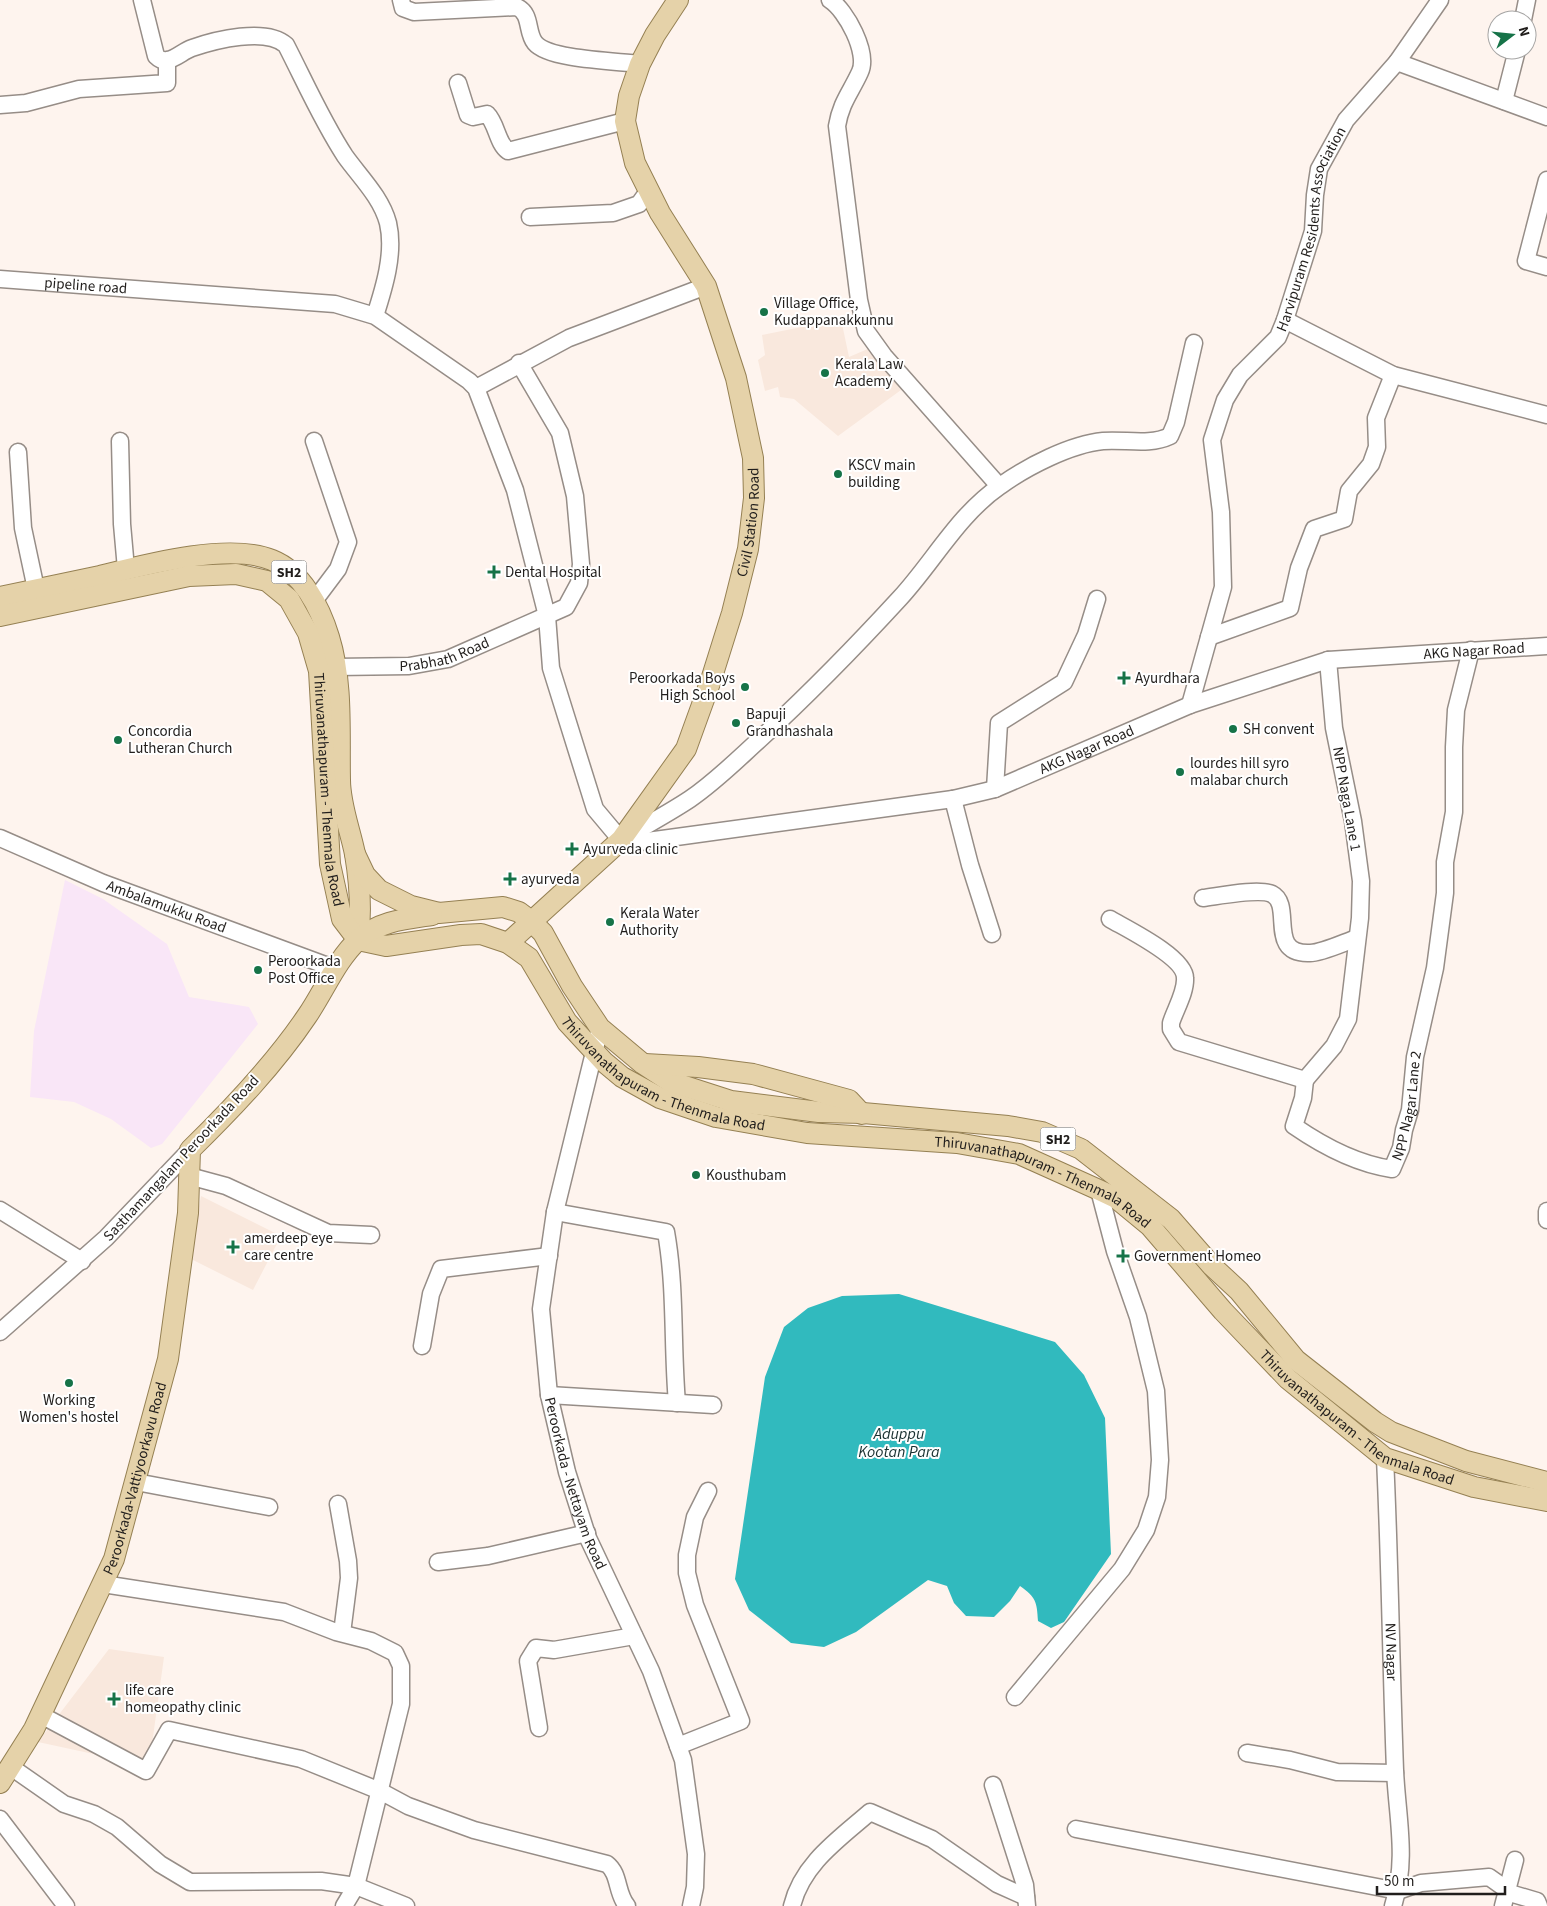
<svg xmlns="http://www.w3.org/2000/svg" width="1547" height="1906" viewBox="0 0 1547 1906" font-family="'Source Sans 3',sans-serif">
  <rect width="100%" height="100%" fill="#fef4ee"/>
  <path fill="#f9e6f7" d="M65,880l38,19 64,45 22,53 60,10 9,17 -96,120 -11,4 -40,-29 -37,-17 -44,-5 4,-66z"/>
  <path fill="#f9e8dd" d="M841,319l8,38 21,-9 31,42 -63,46 -44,-37 -14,-2 -2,-10 -13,4 -7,-31 7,-5 -3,-20z
    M201,1196l80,40 -28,54 -64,-32z
    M109,1649l55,8 -15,109 -111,-24z"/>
  <path fill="#31babe" d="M899,1294l156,48 29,33 21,43 6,136 -47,68 -13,6 -13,-7c-1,-19 -2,-24 -18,-35l-10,15 -16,16 -28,-1 -12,-13 -7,-17 -19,-6 -72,52 -32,15 -33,-4 -42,-33 -14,-31 30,-202 19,-50 24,-19 34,-12z"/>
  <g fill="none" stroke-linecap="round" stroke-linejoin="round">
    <defs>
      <g id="minor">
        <path d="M142,0l14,56c3,3 6,5 11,4 9,-1 16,-9 25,-12 23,-8 74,-21 94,-3 19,37 36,76 59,111 15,21 36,41 43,67 7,30 -4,65 -13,93"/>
        <path d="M401,0l2,8 11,4 103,-5c15,7 9,25 18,36 14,17 82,18 105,21"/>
        <path d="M830,0c16,10 39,53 30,72 -9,20 -19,30 -23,54l22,174 7,31 18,25 115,130"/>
        <path d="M1523,20l4,-20"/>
        <path d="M1397,62l150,55"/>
        <path d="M458,83l10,32 5,2 14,-3c10,10 10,29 21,37l117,-30"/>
        <path d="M1504,101l13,-51"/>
        <path d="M0,105l26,-2 53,-14 88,-6v-22"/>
        <path d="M1547,180l-21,81 21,6"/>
        <path d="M530,217l83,-4 26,-9 10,-14"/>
        <path id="s1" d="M0,279l335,25 40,12 94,65 7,7 39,102 32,126 4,52 44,141 26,31"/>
        <path d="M1285,320l108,55 154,40"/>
        <path d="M476,388l93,-50 137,-52"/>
        <path d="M120,441l2,83 4,45"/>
        <path d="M18,452l5,76 13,61"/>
        <path d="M314,601l24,-32 10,-27 -34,-101"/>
        <path d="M1209,637l81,-29 9,-40 15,-39 30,-10 5,-28 22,-27 6,-17 -1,-29 17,-43"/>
        <path id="s2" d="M335,667l74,-1 39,-7 118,-52 13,-24 2,-19 -6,-68 -15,-63 -41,-70"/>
        <path id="s3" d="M1190,705l33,-118 -2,-75 -9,-72 13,-40 15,-25 38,-38 7,-17 28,-89 2,-36 4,-26 27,-49 51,-58 43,-62"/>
        <path d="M995,789l4,-66 65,-41 22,-47 11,-36"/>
        <path d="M953,799l17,66 22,69"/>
        <path id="s4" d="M0,838l103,45 233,86"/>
        <path d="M625,838c21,-13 44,-25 65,-39 25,-17 47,-39 69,-59 49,-45 96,-93 141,-142 34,-37 58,-83 100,-112 26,-19 71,-42 103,-45 22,-2 46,5 67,-5l6,-14 18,-79"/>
        <path id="s5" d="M621,840l19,2 313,-43 42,-10 195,-84 138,-45 219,-14"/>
        <path d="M1203,898c16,-2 56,-10 69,-4 22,11 -6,61 38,59 12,0 35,-11 47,-15"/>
        <path d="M1110,919c17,10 75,38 75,59 1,14 -10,32 -14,45v6l8,13 126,38"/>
        <path id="s6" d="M600,1028l-45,184 -14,97 8,86 18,77 21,66 63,133 32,89 13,94 -1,33 -4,19"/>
        <path id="s7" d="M1305,1080l-2,18 -9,28c29,20 63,38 98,43l9,-21 3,-18 6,-20 5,-53 20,-89 10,-75v-31l9,-50v-65l2,-37 15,-60"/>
        <path d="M1305,1080l29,-34 14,-27 12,-101 1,-37 -8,-60 -19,-93 -6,-68"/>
        <path d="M189,1176l37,10 102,47 43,2"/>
        <path d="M0,1210l82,51"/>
        <path d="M1547,1211v9"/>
        <path d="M555,1212l111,20c10,56 6,114 11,171"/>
        <path d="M0,1332l106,-94 84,-88"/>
        <path d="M422,1346l9,-52 10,-25 108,-13"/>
        <path d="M549,1395l164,10"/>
        <path id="s8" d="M1385,1458c5,104 6,208 10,312 2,47 13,89 -2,136"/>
        <path d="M136,1482l133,25"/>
        <path d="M338,1504l10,57 1,17 -7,55"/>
        <path d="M438,1562l50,-6 99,-23"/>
        <path d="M103,1584l181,28 52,20 35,9 24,12 6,13v38l-45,182 -12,20"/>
        <path d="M1015,1697l107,-128 24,-39 11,-33 3,-37 -4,-69 -18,-74 -23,-66 -16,-61"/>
        <path d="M41,1715l105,56 23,-41 132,29 79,32 28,15 66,24 133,34c13,10 9,29 20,42"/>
        <path d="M539,1728l-11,-67 8,-13 18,2 80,-14"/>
        <path d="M678,1746l63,-25 -46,-116 -8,-32v-18l8,-38 13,-26"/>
        <path d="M1247,1753l43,7 47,12 58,1"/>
        <path d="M11,1767l53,37 30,10 23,13 43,37 30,18 131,-1 35,5 50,20"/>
        <path d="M993,1785l32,100 2,21"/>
        <path d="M0,1819l66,87"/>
        <path d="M1076,1829l322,62 23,-8 68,-6 24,17 24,7 2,5"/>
        <path d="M792,1906c10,-42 47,-67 78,-94l62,27 65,45 29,13"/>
        <path d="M1503,1906l12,-46"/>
      </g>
      <g id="major">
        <path d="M0,597c33,-7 67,-14 100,-21 44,-11 129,-34 172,-16 30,12 48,47 57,77 14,45 10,97 11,143 0,25 10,49 15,74 5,30 7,56 3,86"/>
        <path id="s9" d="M0,616l189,-40 47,-2 31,7 22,18 19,34 11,38 11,193 12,55 16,21 28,6 75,-11 20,-1 27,9 21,15 38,64 37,40 18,15 38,21 56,19 91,16 150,10 62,11 80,36 17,8 34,28 73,85 65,68 97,79 89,29 73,14"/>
        <path d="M355,854l10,21 14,15 32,16 28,7 64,-6 16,5 12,9 12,12 29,53 28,42 43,36 26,17 62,20 88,11 44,1 145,13 34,6 39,17 90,70 41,47 27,25 57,69 79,62 16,10 75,29 81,21"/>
        <path id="s10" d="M508,943l113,-103 65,-91 25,-69 21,-67 16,-64 6,-51 -1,-40 -17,-80 -30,-92 -46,-73 -25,-50 -10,-42 4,-25 11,-32 15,-29 23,-35"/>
        <path d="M645,1064l53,3 55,7 96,26 13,14"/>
        <path id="s11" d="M0,1783l34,-54 80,-170 54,-200 20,-146 2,-63c42,-41 84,-85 117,-134 16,-23 30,-57 51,-76 21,-19 47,-21 74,-25"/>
      </g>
    </defs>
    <use href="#minor" stroke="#968d87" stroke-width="19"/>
    <use href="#major" stroke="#958053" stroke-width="22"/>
    <use href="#minor" stroke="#fff" stroke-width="16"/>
    <use href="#major" stroke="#e5d2a9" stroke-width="20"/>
  </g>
  <g fill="#167348" stroke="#fff" stroke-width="2">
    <circle cx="764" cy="312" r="5"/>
    <circle cx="825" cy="373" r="5"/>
    <circle cx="838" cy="474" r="5"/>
    <path d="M491.5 564.5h5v5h5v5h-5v5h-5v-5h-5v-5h5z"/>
    <path d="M1121.5 670.5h5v5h5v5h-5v5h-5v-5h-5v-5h5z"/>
    <circle cx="745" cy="687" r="5"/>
    <circle cx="736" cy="723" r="5"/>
    <circle cx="1233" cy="729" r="5"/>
    <circle cx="118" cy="740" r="5"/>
    <circle cx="1180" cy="772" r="5"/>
    <path d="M569.5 841.5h5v5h5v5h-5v5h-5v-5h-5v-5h5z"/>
    <path d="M507.5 871.5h5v5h5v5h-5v5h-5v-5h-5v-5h5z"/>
    <circle cx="610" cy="922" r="5"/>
    <circle cx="258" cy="970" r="5"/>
    <circle cx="696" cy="1175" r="5"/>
    <path d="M230.5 1239.5h5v5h5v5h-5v5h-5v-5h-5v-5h5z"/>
    <path d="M1120.5 1248.5h5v5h5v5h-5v5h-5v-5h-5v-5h5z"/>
    <circle cx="69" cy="1383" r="5"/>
    <path d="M111.5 1691.5h5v5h5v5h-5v5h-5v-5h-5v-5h5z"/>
  </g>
  <g text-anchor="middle" stroke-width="4" stroke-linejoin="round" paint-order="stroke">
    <g fill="#fff" stroke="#646260" stroke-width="1">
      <rect x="271.5" y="560.5" width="35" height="23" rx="4"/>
      <rect x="1040.5" y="1127.5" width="35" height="23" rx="4"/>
    </g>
    <g font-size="14" font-weight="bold" fill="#211e1c">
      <text x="289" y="577">SH2</text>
      <text x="1058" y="1144">SH2</text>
    </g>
    <g font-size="15" fill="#211e1c" stroke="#fff">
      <text dy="5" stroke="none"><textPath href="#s3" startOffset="509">Harvipuram Residents Association</textPath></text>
      <text dy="5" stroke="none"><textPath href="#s1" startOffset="86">pipeline road</textPath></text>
      <text dy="5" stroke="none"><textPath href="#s10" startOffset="501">Civil Station Road</textPath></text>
      <text dy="5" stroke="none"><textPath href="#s5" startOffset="882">AKG Nagar Road</textPath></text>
      <text dy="5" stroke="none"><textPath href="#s2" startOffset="111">Prabhath Road</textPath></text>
      <text dy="5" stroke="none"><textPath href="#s5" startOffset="478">AKG Nagar Road</textPath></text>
      <text dy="5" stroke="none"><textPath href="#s9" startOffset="498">Thiruvanathapuram - Thenmala Road</textPath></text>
      <text transform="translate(1347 799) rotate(80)" y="5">NPP Naga Lane 1</text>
      <text dy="5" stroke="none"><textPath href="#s4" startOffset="180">Ambalamukku Road</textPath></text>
      <text dy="5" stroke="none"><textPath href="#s9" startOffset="1021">Thiruvanathapuram - Thenmala Road</textPath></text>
      <text dy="5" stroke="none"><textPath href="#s7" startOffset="221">NPP Nagar Lane 2</textPath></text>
      <text transform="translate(181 1158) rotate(-47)" y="5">Sasthamangalam Peroorkada Road</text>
      <text dy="5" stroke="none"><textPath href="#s9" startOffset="1426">Thiruvanathapuram - Thenmala Road</textPath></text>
      <text dy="5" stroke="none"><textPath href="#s9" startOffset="1831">Thiruvanathapuram - Thenmala Road</textPath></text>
      <text dy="5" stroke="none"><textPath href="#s11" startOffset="335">Peroorkada-Vattiyoorkavu Road</textPath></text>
      <text dy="5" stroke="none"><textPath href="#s6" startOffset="466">Peroorkada - Nettayam Road</textPath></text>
      <text dy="5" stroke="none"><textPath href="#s8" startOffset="194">NV Nagar</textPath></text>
    </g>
    <g font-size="15" fill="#211e1c" stroke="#fff" text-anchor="start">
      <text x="774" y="308">Village Office,<tspan x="774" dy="17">Kudappanakkunnu</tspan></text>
      <text x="835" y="369">Kerala Law<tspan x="835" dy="17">Academy</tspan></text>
      <text x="848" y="470">KSCV main<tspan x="848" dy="17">building</tspan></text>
      <text x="505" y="577">Dental Hospital</text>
      <text x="735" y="683" text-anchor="end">Peroorkada Boys<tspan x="735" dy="17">High School</tspan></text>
      <text x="1135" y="683">Ayurdhara</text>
      <text x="746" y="719">Bapuji<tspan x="746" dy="17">Grandhashala</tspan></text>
      <text x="1243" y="734">SH convent</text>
      <text x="128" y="736">Concordia<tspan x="128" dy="17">Lutheran Church</tspan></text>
      <text x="1190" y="768">lourdes hill syro<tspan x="1190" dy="17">malabar church</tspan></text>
      <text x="583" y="854">Ayurveda clinic</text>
      <text x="521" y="884">ayurveda</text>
      <text x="620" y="918">Kerala Water<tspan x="620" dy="17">Authority</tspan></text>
      <text x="268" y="966">Peroorkada<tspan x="268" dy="17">Post Office</tspan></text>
      <text x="706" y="1180">Kousthubam</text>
      <text x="244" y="1243">amerdeep eye<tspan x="244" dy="17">care centre</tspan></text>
      <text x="1134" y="1261">Government Homeo</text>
      <text x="69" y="1405" text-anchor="middle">Working<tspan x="69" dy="17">Women's hostel</tspan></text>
      <text x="125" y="1695">life care<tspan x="125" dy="17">homeopathy clinic</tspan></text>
    </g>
    <g font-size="16" font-style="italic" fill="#1a3131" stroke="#fff">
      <text x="899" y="1439">Aduppu<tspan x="899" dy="18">Kootan Para</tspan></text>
    </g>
  </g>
  <g transform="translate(1512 35) rotate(74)"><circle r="24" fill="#ffffff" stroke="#a6a5a4"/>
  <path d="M0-4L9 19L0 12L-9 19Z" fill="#167348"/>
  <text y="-8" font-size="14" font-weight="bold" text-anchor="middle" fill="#211e1c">N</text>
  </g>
  <path d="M1377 1886v8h128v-8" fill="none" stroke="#211e1c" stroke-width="2.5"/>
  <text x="1384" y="1886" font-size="15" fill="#211e1c" stroke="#ffffff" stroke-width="4" paint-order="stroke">50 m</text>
</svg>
